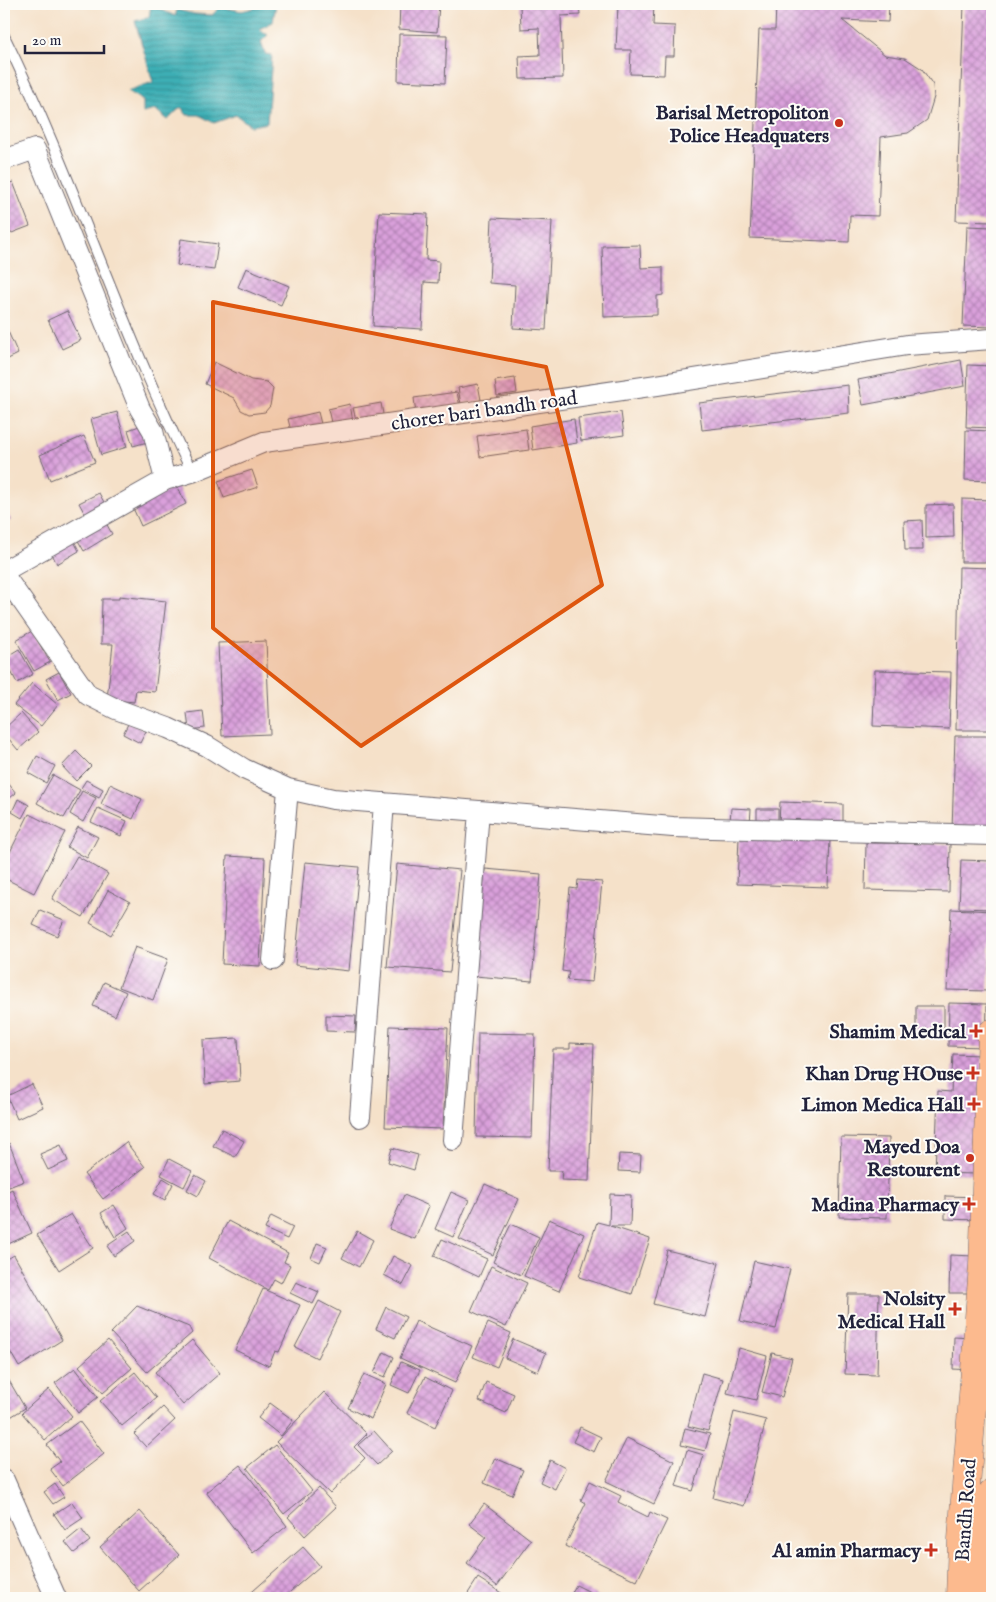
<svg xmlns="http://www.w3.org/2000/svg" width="996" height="1602" viewBox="0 0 996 1602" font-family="'IM FELL English',serif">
  <defs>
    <pattern id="water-rules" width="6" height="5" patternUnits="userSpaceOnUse" patternTransform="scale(1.25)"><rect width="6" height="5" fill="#3dafb5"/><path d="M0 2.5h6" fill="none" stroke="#338e94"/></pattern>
    <pattern id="building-cross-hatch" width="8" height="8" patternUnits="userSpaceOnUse" patternTransform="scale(1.25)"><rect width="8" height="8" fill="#daa0db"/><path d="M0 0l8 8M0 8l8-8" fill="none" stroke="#b082b3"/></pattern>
  </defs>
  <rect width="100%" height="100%" fill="#fdfcf7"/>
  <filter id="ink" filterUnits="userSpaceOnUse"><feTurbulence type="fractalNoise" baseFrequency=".02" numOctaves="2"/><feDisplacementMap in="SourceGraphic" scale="10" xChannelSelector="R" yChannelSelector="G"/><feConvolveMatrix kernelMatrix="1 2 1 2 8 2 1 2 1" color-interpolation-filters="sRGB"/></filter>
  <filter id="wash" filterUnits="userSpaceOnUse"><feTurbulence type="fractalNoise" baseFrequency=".0096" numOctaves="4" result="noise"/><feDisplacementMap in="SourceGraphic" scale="20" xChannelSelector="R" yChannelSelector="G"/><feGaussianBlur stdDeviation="1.12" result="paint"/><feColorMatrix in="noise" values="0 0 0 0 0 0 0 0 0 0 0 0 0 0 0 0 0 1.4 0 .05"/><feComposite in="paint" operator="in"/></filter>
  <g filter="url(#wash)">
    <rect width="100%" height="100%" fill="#f5e1c9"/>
    <path fill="url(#water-rules)" stroke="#306878" d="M269,4h7l-3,18 -14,7 9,6 -7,7 4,12 7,1 -5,68 -16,3 -15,-11 -22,8 -15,-8h-12l-6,-8 -13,13 -12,-10 -13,3v-12l-16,-10 26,-9 -18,-61 14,-4 2,-12 24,11 2,-6 18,4 17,1 8,-8 22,4z"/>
    <g id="blocks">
      <path fill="url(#building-cross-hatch)" d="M400,4h39l-2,28 -38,-3z
        M520,4h59l1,11 -19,1 2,62 -43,1 -1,-23 21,-1 -1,-27 -18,1z
        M618,4h36l-1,21 22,1 -1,30h-9l-1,19 -34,-1 1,-24h-15z
        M776,4h113l-1,18 -46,-2 43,35 20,3 17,11 11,16 1,12 -7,23 -19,13 -27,4 -3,79 -28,-1 -1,27 -99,-4 9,-208h16z
        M964,4h28v218l-36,-1z
        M399,34l48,1 -2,48 -47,-2z
        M13,182l17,44 -26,10v-51z
        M379,212l49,2 -2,46 13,1 -1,22 -14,-1 -2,47 -49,-3z
        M492,218l60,3 -6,109 -33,-2 2,-43 -26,-2z
        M967,226l25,1v100l-29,-1z
        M181,239l37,5 -4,26 -37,-5z
        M640,245l1,23 22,-1v28l-6,1v19l-53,2 -2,-71z
        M246,268l43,18 -8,19 -43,-18z
        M67,311l14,29 -19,9 -14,-29z
        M6,327l12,27 -14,7v-33z
        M961,360l4,26 -102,19 -5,-25z
        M214,362l37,18 16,2 6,6 -3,18 -5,6 -16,2 -8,-4 -7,-12 -29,-14z
        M968,365l24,1v62l-26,-1z
        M515,378l2,15 -20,3 -2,-15z
        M478,384l3,16 -20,4 -3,-16z
        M848,385l1,28 -147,17 -3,-27z
        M457,392l3,15 -44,7 -2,-16z
        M381,403l2,11 -27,6 -3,-12z
        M350,404l3,18 -21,5 -4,-18z
        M117,412l10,35 -26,8 -10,-36z
        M318,412l5,20 -30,7 -5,-20z
        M621,412l3,23 -43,6 -3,-23z
        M574,419l3,24 -44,7 -3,-24z
        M145,424l6,17 -18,5 -5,-16z
        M526,429l3,21 -49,7 -3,-21z
        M966,430l26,1v50l-27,-1z
        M84,436l11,26 -45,18 -10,-25z
        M252,470l6,17 -34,11 -6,-17z
        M177,485l9,19 -45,22 -8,-18z
        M99,493l6,11 -20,10 -6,-11z
        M962,499l30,1v62h-31z
        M953,504l1,33 -28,1v-33z
        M4,507l7,13 -7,5z
        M922,520l1,30h-18l-1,-29z
        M105,521l7,13 -28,17 -8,-14z
        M72,537l7,14 -22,13 -7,-14z
        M959,567l33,1v162h-36z
        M119,596l47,5 -11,91 -19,-2 -2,12 -27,-3 6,-55h-12l1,-45h17z
        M32,631l18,31 -16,9 -18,-31z
        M266,641l4,93 -48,2 -4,-93z
        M19,649l14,25 -16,9 -13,-25z
        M875,670l76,2 -2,57 -76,-3z
        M59,672l12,21 -13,7 -12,-21z
        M32,683l26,22 -17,21 -27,-21z
        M203,711l2,17 -16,2 -2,-17z
        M21,713l17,19 -20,18 -14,-17v-4z
        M129,722l17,9 -6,12 -17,-9z
        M955,736h37l-1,95 -39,-1z
        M76,751l15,15 -15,15 -14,-15z
        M37,756l18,10 -9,17 -18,-10z
        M53,775l27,15 -16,28 -27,-15z
        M4,778l12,15 -12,10z
        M86,780l17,9 -4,9 -18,-10z
        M110,784l32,15 -9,20 -32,-15z
        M82,791l14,7 -13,24 -13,-8z
        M18,799l11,6 -7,13 -10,-6z
        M780,802l63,2v23l-64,-2z
        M98,808l29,13 -6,15 -30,-14z
        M731,808l20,1 -1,15 -20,-1z
        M757,809h21v14l-21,-1z
        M29,814l36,18 -31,61 -30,-15v-14z
        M78,827l20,10 -11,21 -20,-11z
        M739,837l91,3 -2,47 -91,-3z
        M866,843l84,1 -1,48 -84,-2z
        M77,856l31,18 -25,43 -31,-18z
        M227,856l38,2 -5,108 -38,-2z
        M961,860l31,1v48l-33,-1z
        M305,862l54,5 -10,104 -54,-6z
        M397,864l63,6 -10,102 -63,-5z
        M485,869l56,5 -9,107 -57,-5z
        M578,880l24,2 -10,100 -25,-2 2,-8 -7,-1 8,-83 7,1z
        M108,890l22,12 -19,33 -21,-12z
        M951,909l41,2 -4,80 -41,-1z
        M40,910l24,10 -7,16 -24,-11z
        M135,947l33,12 -15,41 -34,-13z
        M104,982l22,10 -11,24 -22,-10z
        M949,1003l38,1 -1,43 -38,-1z
        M916,1006h28v31h-28z
        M326,1015l30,1 -1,16 -29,-1z
        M390,1026l58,2 -5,101 -58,-2z
        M478,1033l57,1 -3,104 -56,-1z
        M238,1038l2,43 -35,3 -2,-44z
        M570,1043l24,1 -5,137 -28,-1 1,-9h-14l5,-122h17z
        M953,1054l29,1 -5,119 -42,-1 3,-82 13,1z
        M32,1084l11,23 -26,12 -10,-23z
        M222,1129l22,12 -9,16 -22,-11z
        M841,1137l48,1 -2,80 -48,-1z
        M126,1142l19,25 -42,32 -19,-25z
        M9,1143l15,38 -20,8v-44z
        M61,1145l7,16 -20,9 -8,-16z
        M392,1148l26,7 -4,15 -26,-8z
        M619,1154l22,1 -1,17 -22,-1z
        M169,1159l23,12 -8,16 -23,-12z
        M195,1175l11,6 -8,15 -11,-6z
        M163,1178l10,6 -8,16 -11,-6z
        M485,1184l34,15 -26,56 -34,-16z
        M12,1189l20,44 -28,13v-53z
        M451,1192l18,8 -16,37 -18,-8z
        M610,1194l21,1 -1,31h-20l40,13 -18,55 -53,-17 18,-55 12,3z
        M404,1195l25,11 -14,33 -26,-10z
        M945,1196l35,1 -1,23 -34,-1z
        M114,1205l14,23 -13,9 -14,-24z
        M71,1214l22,34 -34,22 -22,-35z
        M271,1216l22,11 -6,12 -22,-10z
        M549,1219l35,15 -25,57 -35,-15z
        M228,1221l60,32 -4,9 6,3 -9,18 -7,-4 -6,11 -59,-32z
        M511,1224l28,13 -18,38 -28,-13z
        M129,1231l6,10 -21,15 -7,-10z
        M357,1231l16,9 -14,27 -17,-9z
        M442,1239l45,20 -8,18 -45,-21z
        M317,1243l10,4 -7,15 -9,-4z
        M667,1250l52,13 -14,54 -52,-13z
        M14,1255l48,85 -43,27 -15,-26v-80z
        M950,1255l24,1 -1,37h-24z
        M393,1256l20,10 -10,19 -19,-10z
        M754,1261l36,8 -14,60 -36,-8z
        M491,1266l36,17 -21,44 -35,-16z
        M296,1282l23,10 -6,12 -23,-11z
        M263,1289l37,16 -21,47 -4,-1 -6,15 -34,-16z
        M848,1294h31l-2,81 -32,-1z
        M319,1301l21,11 -23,46 -22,-11z
        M137,1306l52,21 3,6 -45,39 -36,-39z
        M386,1307l20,10 -11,21 -19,-9z
        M416,1321l56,25 -17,37 -55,-25z
        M488,1323l23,10 -14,34 -24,-10z
        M954,1337l17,1 -1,32 -17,-1z
        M513,1339l33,14 -8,19 -33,-14z
        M108,1340l24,28 -29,25 -24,-27z
        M192,1340l28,33 -37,32 -28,-33z
        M739,1348l28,8 -11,44 -29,-7z
        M384,1352l10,5 -9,20 -11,-4z
        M772,1353l20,5 -10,39 -20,-5z
        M401,1362l19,8 -11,23 -18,-8z
        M75,1368l23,29 -20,16 -23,-30z
        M4,1372l21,36 -21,13z
        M135,1372l21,26 -34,28 -22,-25z
        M702,1373l21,6 -15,52 -20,-5z
        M364,1374l22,10 -15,35 -23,-11z
        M425,1377l27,14 -17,36 -28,-14z
        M486,1382l28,12 -8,19 -27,-12z
        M49,1389l23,27 -27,24 -23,-27z
        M324,1392l43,42 -13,13 11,11 -35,36 -54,-52z
        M270,1403l23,17 -12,16 -23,-18z
        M163,1407l12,13 -29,27 -12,-13z
        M734,1412l32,8 -22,86 -31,-8z
        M79,1421l25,33 -41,32 -13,-17 10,-7 -13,-17z
        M580,1427l21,10 -7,15 -21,-10z
        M685,1428l25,6 -5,17 -24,-6z
        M374,1431l18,20 -15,14 -19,-20z
        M627,1438l47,23 -20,43 -48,-23z
        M275,1445l37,46 -28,23 -37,-46z
        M687,1450l17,5 -11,36 -17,-5z
        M495,1458l28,12 -11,25 -28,-12z
        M550,1460l15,8 -10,21 -15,-7z
        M240,1465l47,61 -34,27 -47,-61z
        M590,1481l31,15 -3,6 30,15 2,-5 17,8 -30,61 -72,-35 21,-43 -5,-3z
        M55,1484l9,13 -11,7 -9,-12z
        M319,1488l17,19 -31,29 -17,-19z
        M72,1502l11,16 -18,12 -11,-16z
        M484,1504l47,36 -34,46 -30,-23 19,-26 -17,-13z
        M140,1511l39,44 -40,36 -39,-44z
        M81,1529l9,12 -16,12 -9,-11z
        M303,1547l17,19 -37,32h-38z
        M478,1578l31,20h-44z
        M576,1585l26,13h-33z
        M674,1592l14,6h-17z"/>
    </g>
  </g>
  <g filter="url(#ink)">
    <use href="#blocks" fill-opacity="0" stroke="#6c656d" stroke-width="1"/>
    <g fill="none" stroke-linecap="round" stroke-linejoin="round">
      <defs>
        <path id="lane" d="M4,36c70,142 117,294 188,436"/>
        <path id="street" d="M4,160l31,-11 105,260 13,22 12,49
          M4,571l161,-91 27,-8 72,-30 393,-57 250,-40 85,-6
          M4,575l84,120 28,14 52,19 39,18 37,23 44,20 45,10 340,28 319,8
          M273,960l15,-171
          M360,1117l24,-314
          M453,1140l26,-329
          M4,1480l52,118"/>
        <path id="highway" d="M960,1598l2,-59 21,-274 9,-232
          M987,1598l5,-104"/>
      </defs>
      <use href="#lane" stroke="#6c656d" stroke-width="12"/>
      <use href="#street" stroke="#6c656d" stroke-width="22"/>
      <use href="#highway" stroke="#6c656d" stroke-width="29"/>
      <use href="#lane" stroke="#fff" stroke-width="10"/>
      <use href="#street" stroke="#fff" stroke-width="20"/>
      <use href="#highway" stroke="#fcba8e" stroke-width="28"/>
    </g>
  </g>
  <path fill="#de560e" fill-opacity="0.2" stroke="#de560e" stroke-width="4" stroke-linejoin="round" d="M213,302l333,65 56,218 -241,161 -148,-118z"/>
  <g fill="#c8321e" stroke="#fdfcf7" stroke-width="2">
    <circle cx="839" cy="123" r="5"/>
    <path d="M973.5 1023.5h5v5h5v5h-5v5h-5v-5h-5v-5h5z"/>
    <path d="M970.5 1065.5h5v5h5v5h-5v5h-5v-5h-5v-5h5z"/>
    <path d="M971.5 1096.5h5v5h5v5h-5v5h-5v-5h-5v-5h5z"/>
    <circle cx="970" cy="1158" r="5"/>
    <path d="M966.5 1196.5h5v5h5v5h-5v5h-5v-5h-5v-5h5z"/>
    <path d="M952.5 1301.5h5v5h5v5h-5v5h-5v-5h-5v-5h5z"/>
    <path d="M928.5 1542.5h5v5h5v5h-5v5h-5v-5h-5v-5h5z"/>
  </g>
  <g text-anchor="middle" stroke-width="4" stroke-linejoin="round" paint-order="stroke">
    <g font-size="20" font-weight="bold" fill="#22223b" stroke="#fdfcf7" text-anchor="end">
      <text x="829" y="119">Barisal Metropoliton<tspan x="829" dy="23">Police Headquaters</tspan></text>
      <text x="966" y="1038">Shamim Medical</text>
      <text x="963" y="1080">Khan Drug HOuse</text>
      <text x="964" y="1111">Limon Medica Hall</text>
      <text x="960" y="1153">Mayed Doa<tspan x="960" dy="23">Restourent</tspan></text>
      <text x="959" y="1211">Madina Pharmacy</text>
      <text x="945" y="1305">Nolsity<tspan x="945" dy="23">Medical Hall</tspan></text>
      <text x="921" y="1557">Al amin Pharmacy</text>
    </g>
    <g font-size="20" fill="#22223b" stroke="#fdfcf7">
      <text transform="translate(484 410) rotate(-8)" y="7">chorer bari bandh road</text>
      <text transform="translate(965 1510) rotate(-86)" y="7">Bandh Road</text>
    </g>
  </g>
  <rect width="996" height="1602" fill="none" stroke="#fdfcf7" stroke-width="20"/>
  <path d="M25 45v8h79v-8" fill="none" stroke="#22223b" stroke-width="2.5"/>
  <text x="32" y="45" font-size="15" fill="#22223b" stroke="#fdfcf7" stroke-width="4" paint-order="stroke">20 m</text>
</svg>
